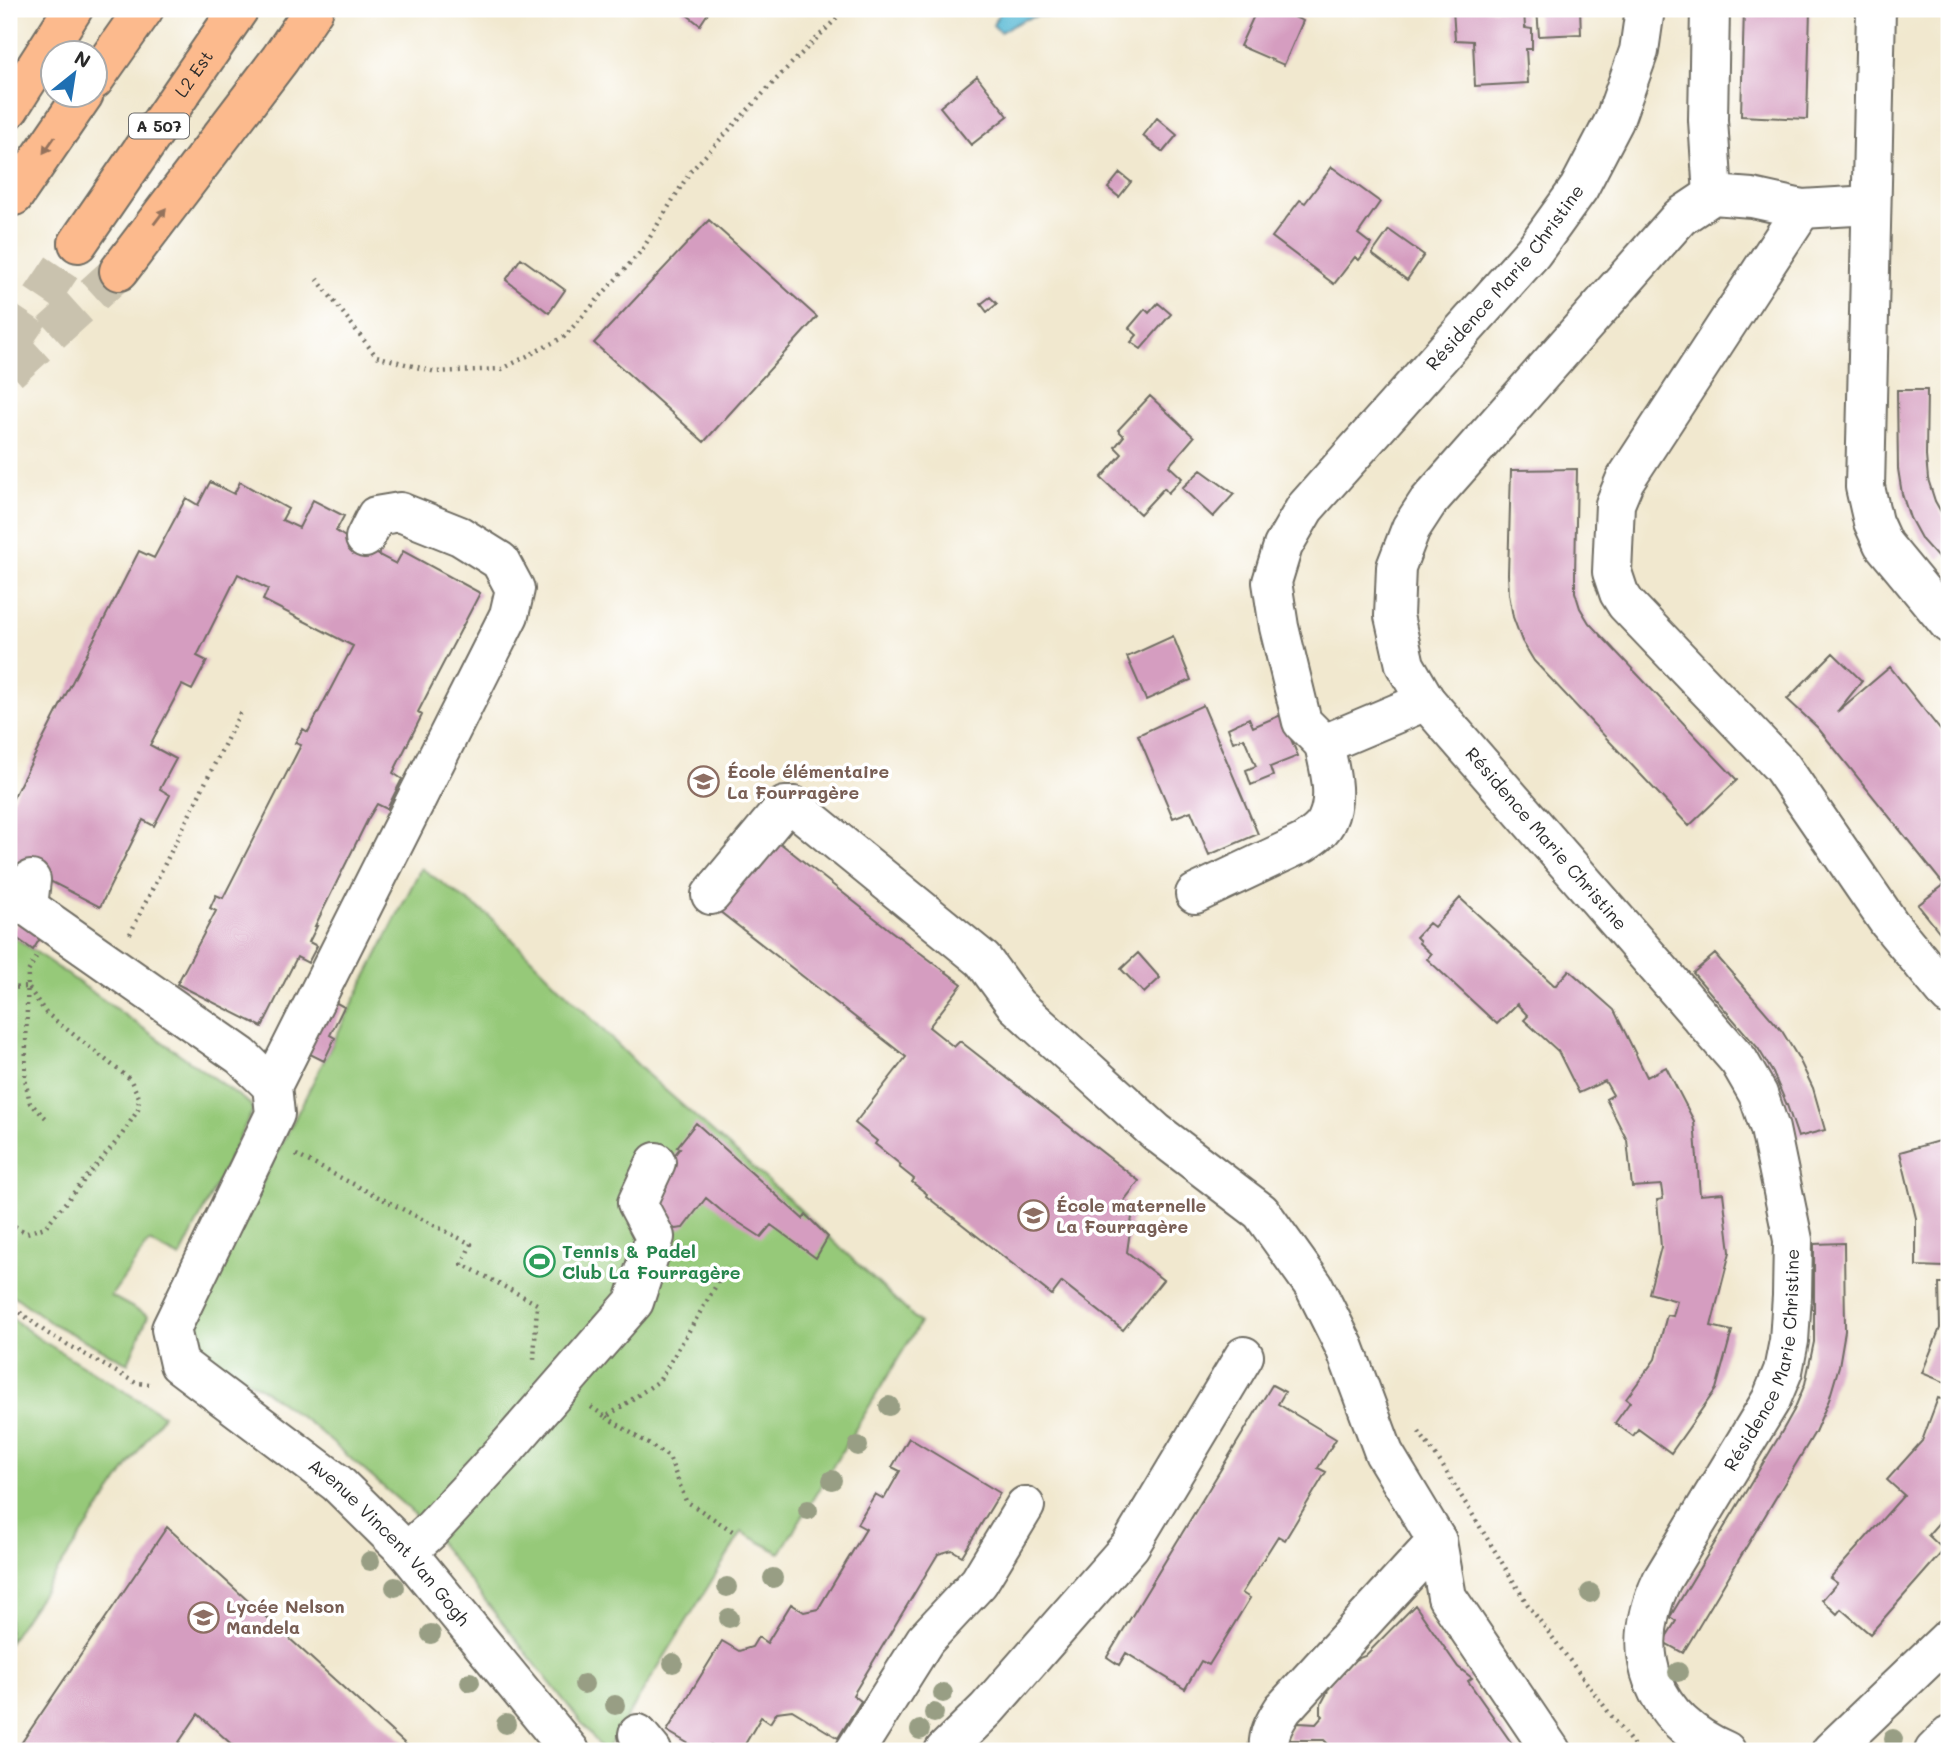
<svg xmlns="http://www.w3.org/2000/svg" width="1958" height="1760" viewBox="0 0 1958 1760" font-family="Mali,sans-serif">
  <rect width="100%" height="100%" fill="#fff"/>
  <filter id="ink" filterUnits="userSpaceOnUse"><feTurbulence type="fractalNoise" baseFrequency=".0143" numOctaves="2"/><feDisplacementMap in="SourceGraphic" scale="14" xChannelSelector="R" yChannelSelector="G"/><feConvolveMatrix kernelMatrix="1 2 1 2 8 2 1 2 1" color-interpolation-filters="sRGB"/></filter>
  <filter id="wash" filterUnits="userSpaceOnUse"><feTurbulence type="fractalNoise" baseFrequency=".00686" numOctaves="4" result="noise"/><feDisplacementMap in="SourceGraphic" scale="28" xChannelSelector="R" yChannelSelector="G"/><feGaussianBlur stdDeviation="1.57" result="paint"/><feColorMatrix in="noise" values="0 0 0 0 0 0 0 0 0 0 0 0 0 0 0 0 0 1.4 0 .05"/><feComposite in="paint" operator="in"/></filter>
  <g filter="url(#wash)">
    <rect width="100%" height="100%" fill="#f1e8cf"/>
    <path fill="#96c979" stroke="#607a52" stroke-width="2" d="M421,868l68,48 159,159 144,127 128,121 -140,230 -38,-21 -136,219h-2l-174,-220 -20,-21 -97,-84 -55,-40 -63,-35 -10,-15z
      M9,933l241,171 3,6 -73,148 -31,-16 -38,54 37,20 -20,47 -77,-40 -42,-31z
      M9,1316l29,22 125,77 -154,227z"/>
    <path fill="#55b8d4" stroke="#407280" stroke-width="2" d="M1001,9h90l-32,6 -22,1 -14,4 -23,12 -7,-7z"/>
    <g id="blocks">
      <path fill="#d59dc0" d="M683,9h25l2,1 -10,15 -18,-14z
        M1257,9l12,6 3,-6h5l26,12 -19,44 -44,-19z
        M1453,9h71l1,19 7,1v20h-6l2,34 -53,3 -2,-45 -18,-1z
        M1537,9h43l1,25 -42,2z
        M1744,9h66l-3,110 -66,-3z
        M977,76l31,40 -37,29 -31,-38z
        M1157,118l20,17 -14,17 -20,-16z
        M1332,167l48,35 -22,32 13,10 -12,16 -4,-3 -21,27 -62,-47 28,-37 5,3z
        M1120,173l11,9 -12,15 -11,-9z
        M709,220l108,97 -113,125 -110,-99z
        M1389,230l35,25 -17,25 -35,-26z
        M521,258l44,32 -16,23 -43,-33z
        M990,297l7,7 -10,8 -6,-8z
        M1158,303l13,11 -30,35 -10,-7 6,-7 -8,-7 16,-19 4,4z
        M1897,390h30l-1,66 2,23 7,22 14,25v25l-10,8 -17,-19 -12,-22 -8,-24 -4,-25z
        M1150,396l44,41 -25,29 13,12 -14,15 -4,-5 -24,26 -39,-36 21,-24 -7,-7 9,-11 -6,-6z
        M1577,469l-2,106v17l5,16 9,15 148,157 -48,46 -155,-165 -12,-20 -9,-24 -4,-23 -1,-20 3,-104z
        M1201,470l33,24 -21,23 -31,-29z
        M210,482l24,12 6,-12 48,27 -6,11 17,8 14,-28 31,16 -8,15 14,9 46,24 7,-13 77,42 -62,119 4,3 -29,58 9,6 -15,30 -10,-5 -9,15 -53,107h2l-8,16 8,4 -9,17 -11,-6 -35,70 -85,-43 39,-73 -6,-3 6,-13 7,3 78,-153 -6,-2 8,-14 5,3 45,-86 -90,-46 5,-11 -30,-15 -41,82 10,5 -15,29 -10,-5 -32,60 26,14 -16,30 10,6 -16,31 -11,-6 -43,87 -91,-47v-54l130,-255 15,7 32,-60 12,7z
        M1173,636l18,44 -45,20 -19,-43z
        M1833,653l29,28 -25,31 53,-45 59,74v140l-5,4 -126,-157 -31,-29z
        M1203,705l55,129 -49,21 -18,-44 -18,7 -35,-83z
        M1281,715l17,41 -28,11 3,9 -22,9 -5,-15 10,-4 -12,-28 -11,4 -5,-14 21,-10 4,9z
        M775,839l116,92 71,53 -33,43 25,20 6,-6 179,140 -16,21 10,8 -6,42 36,28 -40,50 -61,-48 -10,13 -126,-99 1,-2 -15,-12 2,-3 -15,-12 2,-2 -26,-21 2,-3 -22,-18 51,-66 -187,-146z
        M1944,885l5,7v52l-31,-39z
        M1460,898l95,88 14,-16 45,40 33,67 19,-10 28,54 6,74 23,-2 7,59 -19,74 21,5 -16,58 -45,64 -33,-24 -5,7 -18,-13 15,-21 -4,-3 29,-40 12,-44 6,1 4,-15 -28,-8 12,-46 -4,-47 6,-1 -2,-14 -29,2 -5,-47 -21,-41 7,-4 -8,-14 -26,12 -21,-42 -34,-31 4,-4 -11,-12 -20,20 -70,-65 4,-5 -12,-11 1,-2 -4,-4 13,-14 5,4z
        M19,920l23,15 -9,15 -22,-16z
        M1138,953l22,25 -16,15 -23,-24z
        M1715,954l67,77 17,28 14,29 12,42 -27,7 -11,-32 -14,-32 -15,-25 -65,-75z
        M331,1000l13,7 -14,28 5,3 -11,23 -22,-11z
        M696,1123l107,96 3,-4 22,22 -12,21 -45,-33 -10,12 -37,-24 -18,-15 -23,30 -8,1 -28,-23 19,-40 14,-18 -3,-1z
        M1949,1138v246l-27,-11 18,-45 -1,-45h6v-16l-29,-1v-48l-16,-66z
        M1844,1243l1,88 -6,35 -10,34 -14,32 -132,221 -20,-11 13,-21 -6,-4 110,-182 14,-25 11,-26 9,-42v-98z
        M1272,1385l13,7 -7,12 58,35 -18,29 8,4 -41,68 -7,-4 -36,57 8,5 -41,67 -8,-4 -16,28 -59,-36 -7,12 -12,-8z
        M1949,1387v124l-21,24 16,15 -74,84 -29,-25 -4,5 -15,-14 15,-17 -7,-5 74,-83 -17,-15 35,-39 16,-43 6,2z
        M909,1438l91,55 -38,63 -10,-6 -14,4 -85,141 8,6 -23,37 -46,-28 -15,2 -7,11 -9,-6 -20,34h-19l-11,-6 -4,6h-6l-34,-20 55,-90 17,10 13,-4 6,-10 9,6 24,-39 13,8 14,-3 48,-80 -9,-5 18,-30 9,5 16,-28 -8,-4z
        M167,1527l246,224h-174l-41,-37 -25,37h-157z
        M1415,1605l43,62 14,11 -4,3 45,64 8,6h-186l-11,-11h-34v-8l5,-7 4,-2 17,1 7,-8 -2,-2v-10l6,-11 4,-13 20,-19 14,-5z"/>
    </g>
  </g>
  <g filter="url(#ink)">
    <use href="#blocks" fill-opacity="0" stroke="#706d64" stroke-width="2"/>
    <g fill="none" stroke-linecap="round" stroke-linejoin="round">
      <path stroke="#c9c2ae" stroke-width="38" stroke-dasharray="38 19" stroke-linecap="butt" d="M9,346l69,-103
        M9,371l110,-100"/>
      <defs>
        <g id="minor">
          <path d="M1710,9l-2,111 5,75"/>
          <path d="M1876,9l-11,478 8,35 10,22 66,80"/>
          <path d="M1802,209l-177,271 -10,24 -3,68 7,21 7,11 156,163 107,156 60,73"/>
          <path id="s1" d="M365,538l11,-22 24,-4 60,24 40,25 15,28 -6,26 -237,471 3,28 -104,215 8,35 158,119 70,69 163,199"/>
          <path id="s2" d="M1426,701l-102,43 -22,-22 -23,-95 -7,-45 11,-36 22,-38 228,-256 46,-64 35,-67 25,-70 6,-42"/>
          <path d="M31,880l-3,27 213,149 31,30"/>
          <path d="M1195,894l108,-51c9,-6 20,-13 24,-23 11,-24 2,-52 -3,-76"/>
          <path d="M711,895l74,-89h9l189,154 33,45 140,127 105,80 53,74 31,62 39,105 53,88 10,56 104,154"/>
          <path d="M407,1552l23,-21 75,-81 129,-148 21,-65 -18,-34 19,-41"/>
          <path d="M638,1734l14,17"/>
          <path d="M855,1751l70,-111 54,-58 46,-76"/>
          <path d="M944,1751l43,-42 143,-163 114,-190"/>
          <path d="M1269,1751c-2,-16 5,-28 14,-42l154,-168"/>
          <path id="s3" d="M1726,1751c-74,-32 -99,-98 -64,-171l109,-180 12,-29 6,-30 3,-45 1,-56 -23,-111 -12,-35 -19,-33 -313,-360 -21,-36 -11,-49 2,-49 15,-39 17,-26 252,-285 33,-22 39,3 50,11 69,-4"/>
          <path d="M1831,1751l118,-113"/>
          <path d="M1934,1751l15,-15"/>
        </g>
        <g id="highway">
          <path d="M94,80l50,-71"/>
          <path d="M9,109l64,-100"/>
          <path d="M14,196l70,-102"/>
          <path id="s4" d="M78,243l161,-234"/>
          <path d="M119,271l161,-212 34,-50"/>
        </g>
      </defs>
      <use href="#minor" stroke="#706d64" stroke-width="42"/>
      <use href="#highway" stroke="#706d64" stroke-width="42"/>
      <path stroke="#706d64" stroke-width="4.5" stroke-dasharray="2 5" stroke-linecap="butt" d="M317,279l59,77 59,16 67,-3 62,-32 78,-87 48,-78 95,-102 61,-61
        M130,934l112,-225
        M36,957l-8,15 -3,107 5,24 18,17
        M9,988l19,-1 18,26 84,66 9,18 -1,13 -17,26 -76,91 -18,6 -18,-10
        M296,1155l175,89 -9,20 75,40 -3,56
        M9,1304l38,29 89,50 13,1
        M591,1407l15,10 53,-36 64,-107
        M606,1417l63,40 17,44 48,31
        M1419,1432l20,28 89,145 110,146"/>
      <use href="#minor" stroke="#fff" stroke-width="38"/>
      <use href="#highway" stroke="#fcba8d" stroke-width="38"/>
    </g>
    <g fill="#989e84">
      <circle cx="889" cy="1406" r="10"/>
      <circle cx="858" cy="1446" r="10"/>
      <circle cx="832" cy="1480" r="10"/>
      <circle cx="808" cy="1510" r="10"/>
      <circle cx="370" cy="1561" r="10"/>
      <circle cx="773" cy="1578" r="10"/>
      <circle cx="395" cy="1587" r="10"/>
      <circle cx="727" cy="1587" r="10"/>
      <circle cx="1590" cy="1593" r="10"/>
      <circle cx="729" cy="1618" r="10"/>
      <circle cx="431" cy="1634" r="10"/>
      <circle cx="673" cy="1663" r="10"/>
      <circle cx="1678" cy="1672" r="10"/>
      <circle cx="470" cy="1682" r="10"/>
      <circle cx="584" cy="1684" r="10"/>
      <circle cx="943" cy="1693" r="10"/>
      <circle cx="615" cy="1705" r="10"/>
      <circle cx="934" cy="1713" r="10"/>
      <circle cx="506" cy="1724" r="10"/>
      <circle cx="920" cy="1730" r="10"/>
      <circle cx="1893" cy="1739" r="10"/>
    </g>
    <defs><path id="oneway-solid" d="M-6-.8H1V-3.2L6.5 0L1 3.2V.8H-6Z" transform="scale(1.75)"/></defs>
    <g fill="#94725c">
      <use href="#oneway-solid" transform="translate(49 145) rotate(125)"/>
      <use href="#oneway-solid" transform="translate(160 216) rotate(-53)"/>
    </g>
  </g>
  <defs>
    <symbol id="school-ring" viewBox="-11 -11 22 22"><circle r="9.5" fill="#fff" stroke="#8d6e63" stroke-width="1.5"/><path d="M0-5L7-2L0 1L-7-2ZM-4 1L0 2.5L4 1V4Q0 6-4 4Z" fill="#8d6e63"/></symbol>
    <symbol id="stadium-ring" viewBox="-11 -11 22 22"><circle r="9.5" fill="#fff" stroke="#2e9e5b" stroke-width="1.5"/><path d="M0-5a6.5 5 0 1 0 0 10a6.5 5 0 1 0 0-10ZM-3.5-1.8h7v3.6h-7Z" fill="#2e9e5b"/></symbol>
  </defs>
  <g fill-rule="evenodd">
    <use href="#school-ring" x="686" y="764" width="35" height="35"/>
    <use href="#school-ring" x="1016" y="1198" width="35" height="35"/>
    <use href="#stadium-ring" x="522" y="1244" width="35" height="35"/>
    <use href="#school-ring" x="186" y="1600" width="35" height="35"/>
  </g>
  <g text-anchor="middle" stroke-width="7" stroke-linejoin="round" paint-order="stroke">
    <rect fill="#fff" stroke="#6b6b6b" stroke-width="2" x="129" y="113.5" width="60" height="25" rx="5"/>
    <g font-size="16" font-weight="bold" fill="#2b2b2b">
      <text x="159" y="132">A 507</text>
    </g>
    <g font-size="18" fill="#2b2b2b" stroke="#fff">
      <text dy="6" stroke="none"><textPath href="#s4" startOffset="205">L2 Est</textPath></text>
      <text dy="6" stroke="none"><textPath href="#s2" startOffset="672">Résidence Marie Christine</textPath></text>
      <text transform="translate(1546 839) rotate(49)" y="6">Résidence Marie Christine</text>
      <text dy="6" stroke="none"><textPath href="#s3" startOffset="455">Résidence Marie Christine</textPath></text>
      <text dy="6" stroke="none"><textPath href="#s1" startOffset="1326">Avenue Vincent Van Gogh</textPath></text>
    </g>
    <g font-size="18" font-weight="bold" fill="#785e54" stroke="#fff" text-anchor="start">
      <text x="727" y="778">École élémentaire<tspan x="727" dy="21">La Fourragère</tspan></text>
      <text x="1056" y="1212">École maternelle<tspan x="1056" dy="21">La Fourragère</tspan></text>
      <text x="226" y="1613">Lycée Nelson<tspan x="226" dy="21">Mandela</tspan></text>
    </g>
    <g font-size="18" font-weight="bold" fill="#27864d" stroke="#fff" text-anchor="start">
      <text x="562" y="1258">Tennis &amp; Padel<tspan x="562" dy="21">Club La Fourragère</tspan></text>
    </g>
  </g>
  <rect width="1958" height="1760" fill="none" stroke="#fff" stroke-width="35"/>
  <g transform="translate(74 74) rotate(30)"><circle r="33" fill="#ffffff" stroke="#aaaaaa" stroke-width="2"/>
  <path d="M0-5L12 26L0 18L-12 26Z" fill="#1f6fb2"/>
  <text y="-10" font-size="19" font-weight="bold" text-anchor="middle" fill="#2b2b2b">N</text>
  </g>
</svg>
